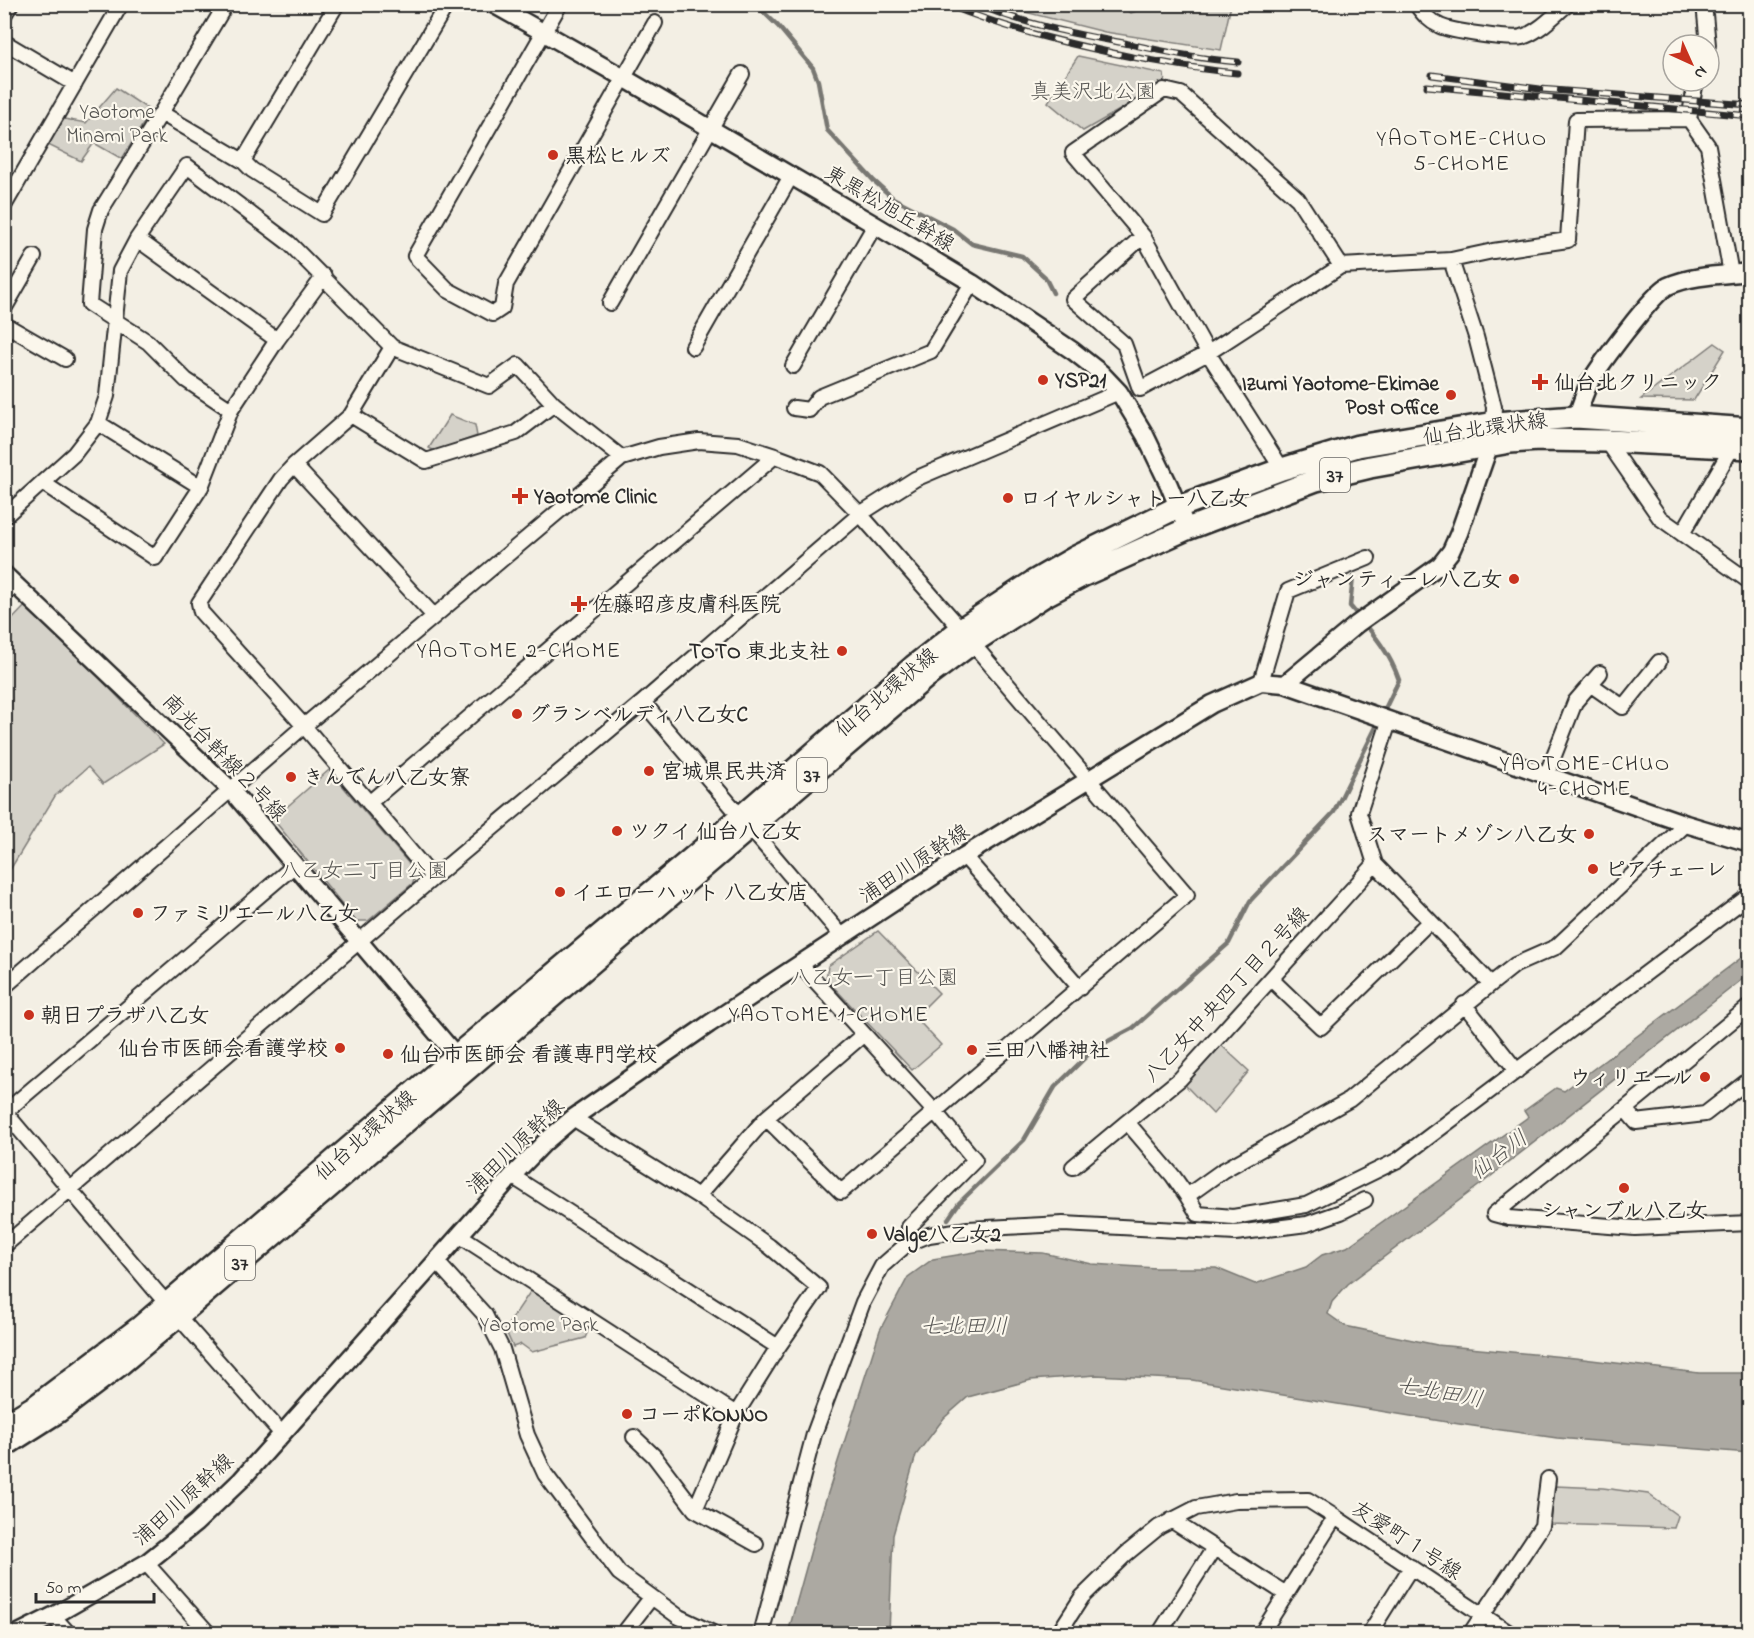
<svg xmlns="http://www.w3.org/2000/svg" width="1754" height="1638" viewBox="0 0 1754 1638" font-family="'Indie Flower','Klee One',sans-serif">
  <rect width="100%" height="100%" fill="#f3efe4"/>
  <filter id="ink" filterUnits="userSpaceOnUse"><feTurbulence type="fractalNoise" baseFrequency=".0167" numOctaves="2"/><feDisplacementMap in="SourceGraphic" scale="12" xChannelSelector="R" yChannelSelector="G"/><feConvolveMatrix kernelMatrix="1 2 1 2 8 2 1 2 1" color-interpolation-filters="sRGB"/></filter>
  <g filter="url(#ink)">
    <path fill="#d5d2c9" stroke="#807e7a" stroke-width="1.5" d="M997,5h122l12,8 22,-8h78l-10,45 -116,-18z
      M1078,56l86,18 1,10 -82,47 -35,-29z
      M116,88l35,23 -29,48 -28,-16 -13,18 -35,-17 13,-26 27,5z
      M1715,343l10,7 -31,50 -53,-1z
      M450,415l25,10 2,11 -42,15 -6,-3z
      M27,604l137,140 -61,40 -15,-17 -33,29 -50,82v-251z
      M329,770l87,102 -3,11 -45,38h-12l-83,-102z
      M878,931l61,62 -24,24 26,28 -29,25 -86,-91 2,-13z
      M1221,1045l28,26 -36,43 -28,-29z
      M532,1289l58,37 -5,12 -53,14 -11,-8 -8,3 -8,-18z
      M1555,1486l48,2 45,6 30,22 -4,12 -123,-4z"/>
    <path fill="#aca9a2" stroke="#787772" stroke-width="1.5" d="M1749,952v22l-268,210 -133,100 -16,18 -4,12 17,12 92,19 138,13 124,15h50v80l-192,-15 -98,-14 -267,-44 -96,-5 -65,5 -63,17 -24,21 -28,37 -23,80 -4,98h-101l31,-112 61,-191 28,-53 25,-18 48,-8 62,2 49,11 64,4h60l39,16 51,-17 16,-12 25,-8 181,-130 -4,-6 32,-23 8,3z"/>
    <g fill="none" stroke-linecap="round" stroke-linejoin="round">
      <path stroke="#787772" stroke-width="4.5" d="M755,4l23,22 35,42 5,13 9,49 47,51 19,17 60,31 19,15 50,12 23,21 8,16
        M1353,577l-3,29c20,24 39,44 49,74l-16,33
        M948,1219l11,-16 65,-63 31,-53 40,-39 38,-20 96,-85 21,-42 84,-89 45,-91"/>
      <defs>
        <path id="minor" d="M560,4l-145,252 33,34 45,24 9,-6 4,-24 149,-261
          M1416,4c7,10 13,17 24,22 10,5 71,14 82,11 17,-5 32,-22 46,-33
          M1704,4l4,41
          M4,15l7,-11
          M4,42l71,42
          M161,113l65,-109
          M1689,119l7,-38
          M243,161l94,-157
          M4,206l117,-202
          M1143,236l-70,63 51,45 16,45 68,-36 133,-87 -43,-67 -117,-105 -17,-4 -91,63 70,83 65,117 74,116
          M137,239l140,101
          M1451,260l25,77 18,70 -1,21
          M1341,266l110,-6 42,-9 75,-11 8,-120 113,-1 19,27 23,128
          M610,303l132,-229
          M4,309l30,-52
          M4,324l61,35
          M392,347l-41,68 -57,50 -13,14 -82,124 2,9 103,114 129,152
          M693,347l98,-171
          M793,366l82,-141
          M794,408l15,2 10,-13 112,-46 41,-68
          M231,410l-45,-30 -38,-38 -59,-38 6,-75 6,-19 60,-97 82,48 9,9 70,44 125,-210
          M351,415l75,46 90,-28 38,-29
          M98,423l103,64
          M1607,441l53,77 90,64
          M294,465l140,151
          M43,483l112,75 46,-71 30,-77 46,-70 47,-64
          M4,517l70,-63 24,-31 9,-27 13,-125 17,-32 50,-73 102,77 103,104 97,39 29,-21 36,39 68,54
          M1682,534l51,-88
          M4,595l11,-11
          M1261,682l27,-91 80,-33
          M1590,684l33,23 36,-45
          M643,702l199,234
          M1389,722l-30,91 16,51 116,120 24,-19 41,-18 130,-123
          M1546,776l29,-74 25,-29
          M369,803l406,-347
          M964,856l116,132
          M1375,864l-195,215 -53,43 46,54 14,20 35,-25 127,-71 142,-116
          M800,964l135,148 40,48 -66,67
          M1271,979l50,48 109,-106
          M4,987l300,-261 318,-268 37,-11 40,-6 39,3 37,12 45,17 40,41 101,115
          M1464,1004l53,67
          M1750,1006l-125,103 -131,105 15,4 126,10 115,-5
          M864,1034l-98,84 75,74 346,-297 -215,-252
          M1625,1109l11,13 69,-8 45,-35
          M4,1111l151,179 127,144
          M4,1113l291,-248
          M573,1118l125,78 71,50 50,42 -41,59 -42,67 -41,96
          M1073,1167l54,-45
          M512,1176l266,171
          M698,1196l68,-78
          M1187,1196l11,18 35,3 73,-12 92,-45 352,-265
          M459,1235l277,179
          M4,1246l429,-368 210,-176 217,-188 55,-35 204,-87
          M436,1261l49,54 17,34 25,86 18,39 74,99 60,44 36,17
          M634,1437l20,19 41,54 61,34
          M1171,1520l115,74
          M146,1563l63,71
          M53,1616l16,18
          M623,1634l28,-36
          M761,1634l53,-200 49,-132 19,-36 25,-22 22,-9 39,-6 95,-5 173,9 71,-9 34,-12 24,-12
          M1058,1634l24,-37 44,-43 33,-27 37,-19 40,-7 72,-1 27,17
          M1159,1634l55,-86
          M1261,1634l74,-117 176,117
          M1369,1634l42,-67
          M1470,1634l72,-108 6,-47"/>
        <path id="tertiary" d="M493,4l131,74 251,147 97,58 101,68 28,22 18,19 26,43 24,50 18,44
          M1576,417c5,-11 8,-24 14,-35 10,-17 62,-88 78,-96 24,-11 55,-11 82,-14
          M4,574l227,216 233,275
          M1285,684l72,-60 83,-59 11,-14 8,-18 31,-89
          M17,1634l36,-18 93,-53 50,-40 45,-43 271,-304 33,-34 28,-24 136,-94 255,-168 248,-152 49,-22 24,2 401,140 64,19"/>
        <path id="primary" d="M4,1425l33,-20 102,-77 317,-272 266,-223 192,-167 47,-37 73,-48 40,-23 104,-51 104,-38 76,-23 137,-23 81,-6 174,12
          M4,1446l55,-35 58,-44 61,-51 747,-638 47,-35 72,-47 38,-20 105,-47 129,-49 54,-13 140,-25 29,-2 68,1 143,7"/>
      </defs>
      <use href="#minor" stroke="#2b2b2b" stroke-width="18"/>
      <use href="#tertiary" stroke="#2b2b2b" stroke-width="21"/>
      <use href="#primary" stroke="#2b2b2b" stroke-width="26"/>
      <use href="#minor" stroke="#fbf7ec" stroke-width="14"/>
      <use href="#tertiary" stroke="#fbf7ec" stroke-width="16"/>
      <use href="#primary" stroke="#fbf7ec" stroke-width="21"/>
      <defs>
        <path id="rail" d="M946,4c60,25 122,40 186,53 35,6 69,13 105,16
          M976,4c47,20 98,30 148,39 38,8 75,16 114,19
          M1432,75l108,14 210,16
          M1427,86l323,30"/>
      </defs>
      <use href="#rail" stroke="#2b2b2b" stroke-width="7"/>
      <use href="#rail" stroke="#fbf7ec" stroke-width="4.5" stroke-dasharray="14" stroke-linecap="butt"/>
    </g>
  </g>
  <g fill="#c8321e" stroke="#fbf7ec" stroke-width="2">
    <circle cx="553" cy="155" r="6"/>
    <circle cx="1043" cy="380" r="6"/>
    <path d="M1537 373h6v6h6v6h-6v6h-6v-6h-6v-6h6z"/>
    <circle cx="1451" cy="395" r="6"/>
    <path d="M517 487h6v6h6v6h-6v6h-6v-6h-6v-6h6z"/>
    <circle cx="1008" cy="498" r="6"/>
    <circle cx="1514" cy="579" r="6"/>
    <path d="M576 595h6v6h6v6h-6v6h-6v-6h-6v-6h6z"/>
    <circle cx="842" cy="651" r="6"/>
    <circle cx="517" cy="714" r="6"/>
    <circle cx="649" cy="771" r="6"/>
    <circle cx="291" cy="777" r="6"/>
    <circle cx="617" cy="831" r="6"/>
    <circle cx="1589" cy="834" r="6"/>
    <circle cx="1593" cy="869" r="6"/>
    <circle cx="560" cy="892" r="6"/>
    <circle cx="138" cy="913" r="6"/>
    <circle cx="29" cy="1015" r="6"/>
    <circle cx="340" cy="1048" r="6"/>
    <circle cx="972" cy="1050" r="6"/>
    <circle cx="388" cy="1054" r="6"/>
    <circle cx="1705" cy="1077" r="6"/>
    <circle cx="1624" cy="1188" r="6"/>
    <circle cx="872" cy="1234" r="6"/>
    <circle cx="627" cy="1414" r="6"/>
  </g>
  <g text-anchor="middle" stroke-width="4.5" stroke-linejoin="round" paint-order="stroke">
    <g fill="#fbf7ec" stroke="#696865" stroke-width="1.5">
      <rect x="1320" y="458" width="30" height="34" rx="4.5"/>
      <rect x="797" y="758" width="30" height="34" rx="4.5"/>
      <rect x="225" y="1246" width="30" height="34" rx="4.5"/>
    </g>
    <g font-size="20" font-weight="bold" fill="#2b2b2b">
      <text x="1335" y="482">37</text>
      <text x="812" y="782">37</text>
      <text x="240" y="1270">37</text>
    </g>
    <g font-size="21" fill="#565552" stroke="#fbf7ec">
      <text x="1093" y="98">真美沢北公園</text>
      <text x="117" y="118">Yaotome<tspan x="117" dy="24">Minami Park</tspan></text>
      <text x="364" y="877">八乙女二丁目公園</text>
      <text x="874" y="984">八乙女一丁目公園</text>
      <text x="539" y="1331">Yaotome Park</text>
    </g>
    <g font-size="21" font-weight="bold" fill="#2b2b2b" stroke="#fbf7ec" text-anchor="start">
      <text x="565" y="162">黒松ヒルズ</text>
      <text x="1055" y="387">YSP21</text>
      <text x="1554" y="389">仙台北クリニック</text>
      <text x="1439" y="390" text-anchor="end">Izumi Yaotome-Ekimae<tspan x="1439" dy="24">Post Office</tspan></text>
      <text x="534" y="503">Yaotome Clinic</text>
      <text x="1020" y="505">ロイヤルシャトー八乙女</text>
      <text x="1502" y="586" text-anchor="end">ジャンティーレ八乙女</text>
      <text x="592" y="611">佐藤昭彦皮膚科医院</text>
      <text x="830" y="658" text-anchor="end">TOTO 東北支社</text>
      <text x="529" y="721">グランベルディ八乙女C</text>
      <text x="661" y="778">宮城県民共済</text>
      <text x="303" y="784">きんでん八乙女寮</text>
      <text x="629" y="838">ツクイ 仙台八乙女</text>
      <text x="1577" y="841" text-anchor="end">スマートメゾン八乙女</text>
      <text x="1605" y="876">ピアチェーレ</text>
      <text x="572" y="899">イエローハット 八乙女店</text>
      <text x="150" y="920">ファミリエール八乙女</text>
      <text x="41" y="1022">朝日プラザ八乙女</text>
      <text x="328" y="1055" text-anchor="end">仙台市医師会看護学校</text>
      <text x="984" y="1057">三田八幡神社</text>
      <text x="400" y="1061">仙台市医師会 看護専門学校</text>
      <text x="1693" y="1084" text-anchor="end">ウィリエール</text>
      <text x="1624" y="1217" text-anchor="middle">シャンブル八乙女</text>
      <text x="884" y="1241">Valge八乙女2</text>
      <text x="639" y="1421">コーポKONNO</text>
    </g>
    <g font-size="21" fill="#2b2b2b" stroke="#fbf7ec">
      <text transform="translate(890 208) rotate(31)" y="7">東黒松旭丘幹線</text>
      <text transform="translate(1485 428) rotate(-8)" y="7">仙台北環状線</text>
      <text transform="translate(886 692) rotate(-40)" y="7">仙台北環状線</text>
      <text transform="translate(225 757) rotate(46)" y="7">南光台幹線２号線</text>
      <text transform="translate(914 863) rotate(-33)" y="7">浦田川原幹線</text>
      <text transform="translate(1226 994) rotate(-47)" y="7">八乙女中央四丁目２号線</text>
      <text transform="translate(365 1135) rotate(-41)" y="7">仙台北環状線</text>
      <text transform="translate(515 1146) rotate(-44)" y="7">浦田川原幹線</text>
      <text transform="translate(183 1499) rotate(-42)" y="7">浦田川原幹線</text>
      <text transform="translate(1407 1540) rotate(33)" y="7">友愛町１号線</text>
    </g>
    <g font-size="22" letter-spacing="1.5" fill="#2b2b2b" stroke="#fbf7ec">
      <text x="1462" y="145">YAOTOME-CHUO<tspan x="1462" dy="25">5-CHOME</tspan></text>
      <text x="519" y="657">YAOTOME 2-CHOME</text>
      <text x="1585" y="770">YAOTOME-CHUO<tspan x="1585" dy="25">4-CHOME</tspan></text>
      <text x="829" y="1021">YAOTOME 1-CHOME</text>
    </g>
    <g font-size="22" font-style="italic" fill="#585755" stroke="#fbf7ec">
      <text transform="translate(1498 1154) rotate(-37)" y="8">仙台川</text>
      <text x="964" y="1333">七北田川</text>
      <text transform="translate(1440 1391) rotate(10)" y="8">七北田川</text>
    </g>
  </g>
  <rect width="1754" height="1638" fill="none" stroke="#fbf7ec" stroke-width="24"/>
  <rect x="12" y="12" width="1730" height="1614" fill="none" stroke="#2b2b2b" stroke-width="2" filter="url(#ink)"/>
  <g transform="translate(1691 63) rotate(135)"><circle r="28" fill="#fbf7ec" stroke="#a8a59f" stroke-width="1.5"/>
  <path d="M0-4.5L10 22L0 15L-10 22Z" fill="#c8321e"/>
  <text y="-9" font-size="16" font-weight="bold" text-anchor="middle" fill="#2b2b2b">N</text>
  </g>
  <path d="M36 1593v9h118v-9" fill="none" stroke="#2b2b2b" stroke-width="3"/>
  <text x="45" y="1593" font-size="18" fill="#2b2b2b" stroke="#fbf7ec" stroke-width="4.5" paint-order="stroke">50 m</text>
</svg>
